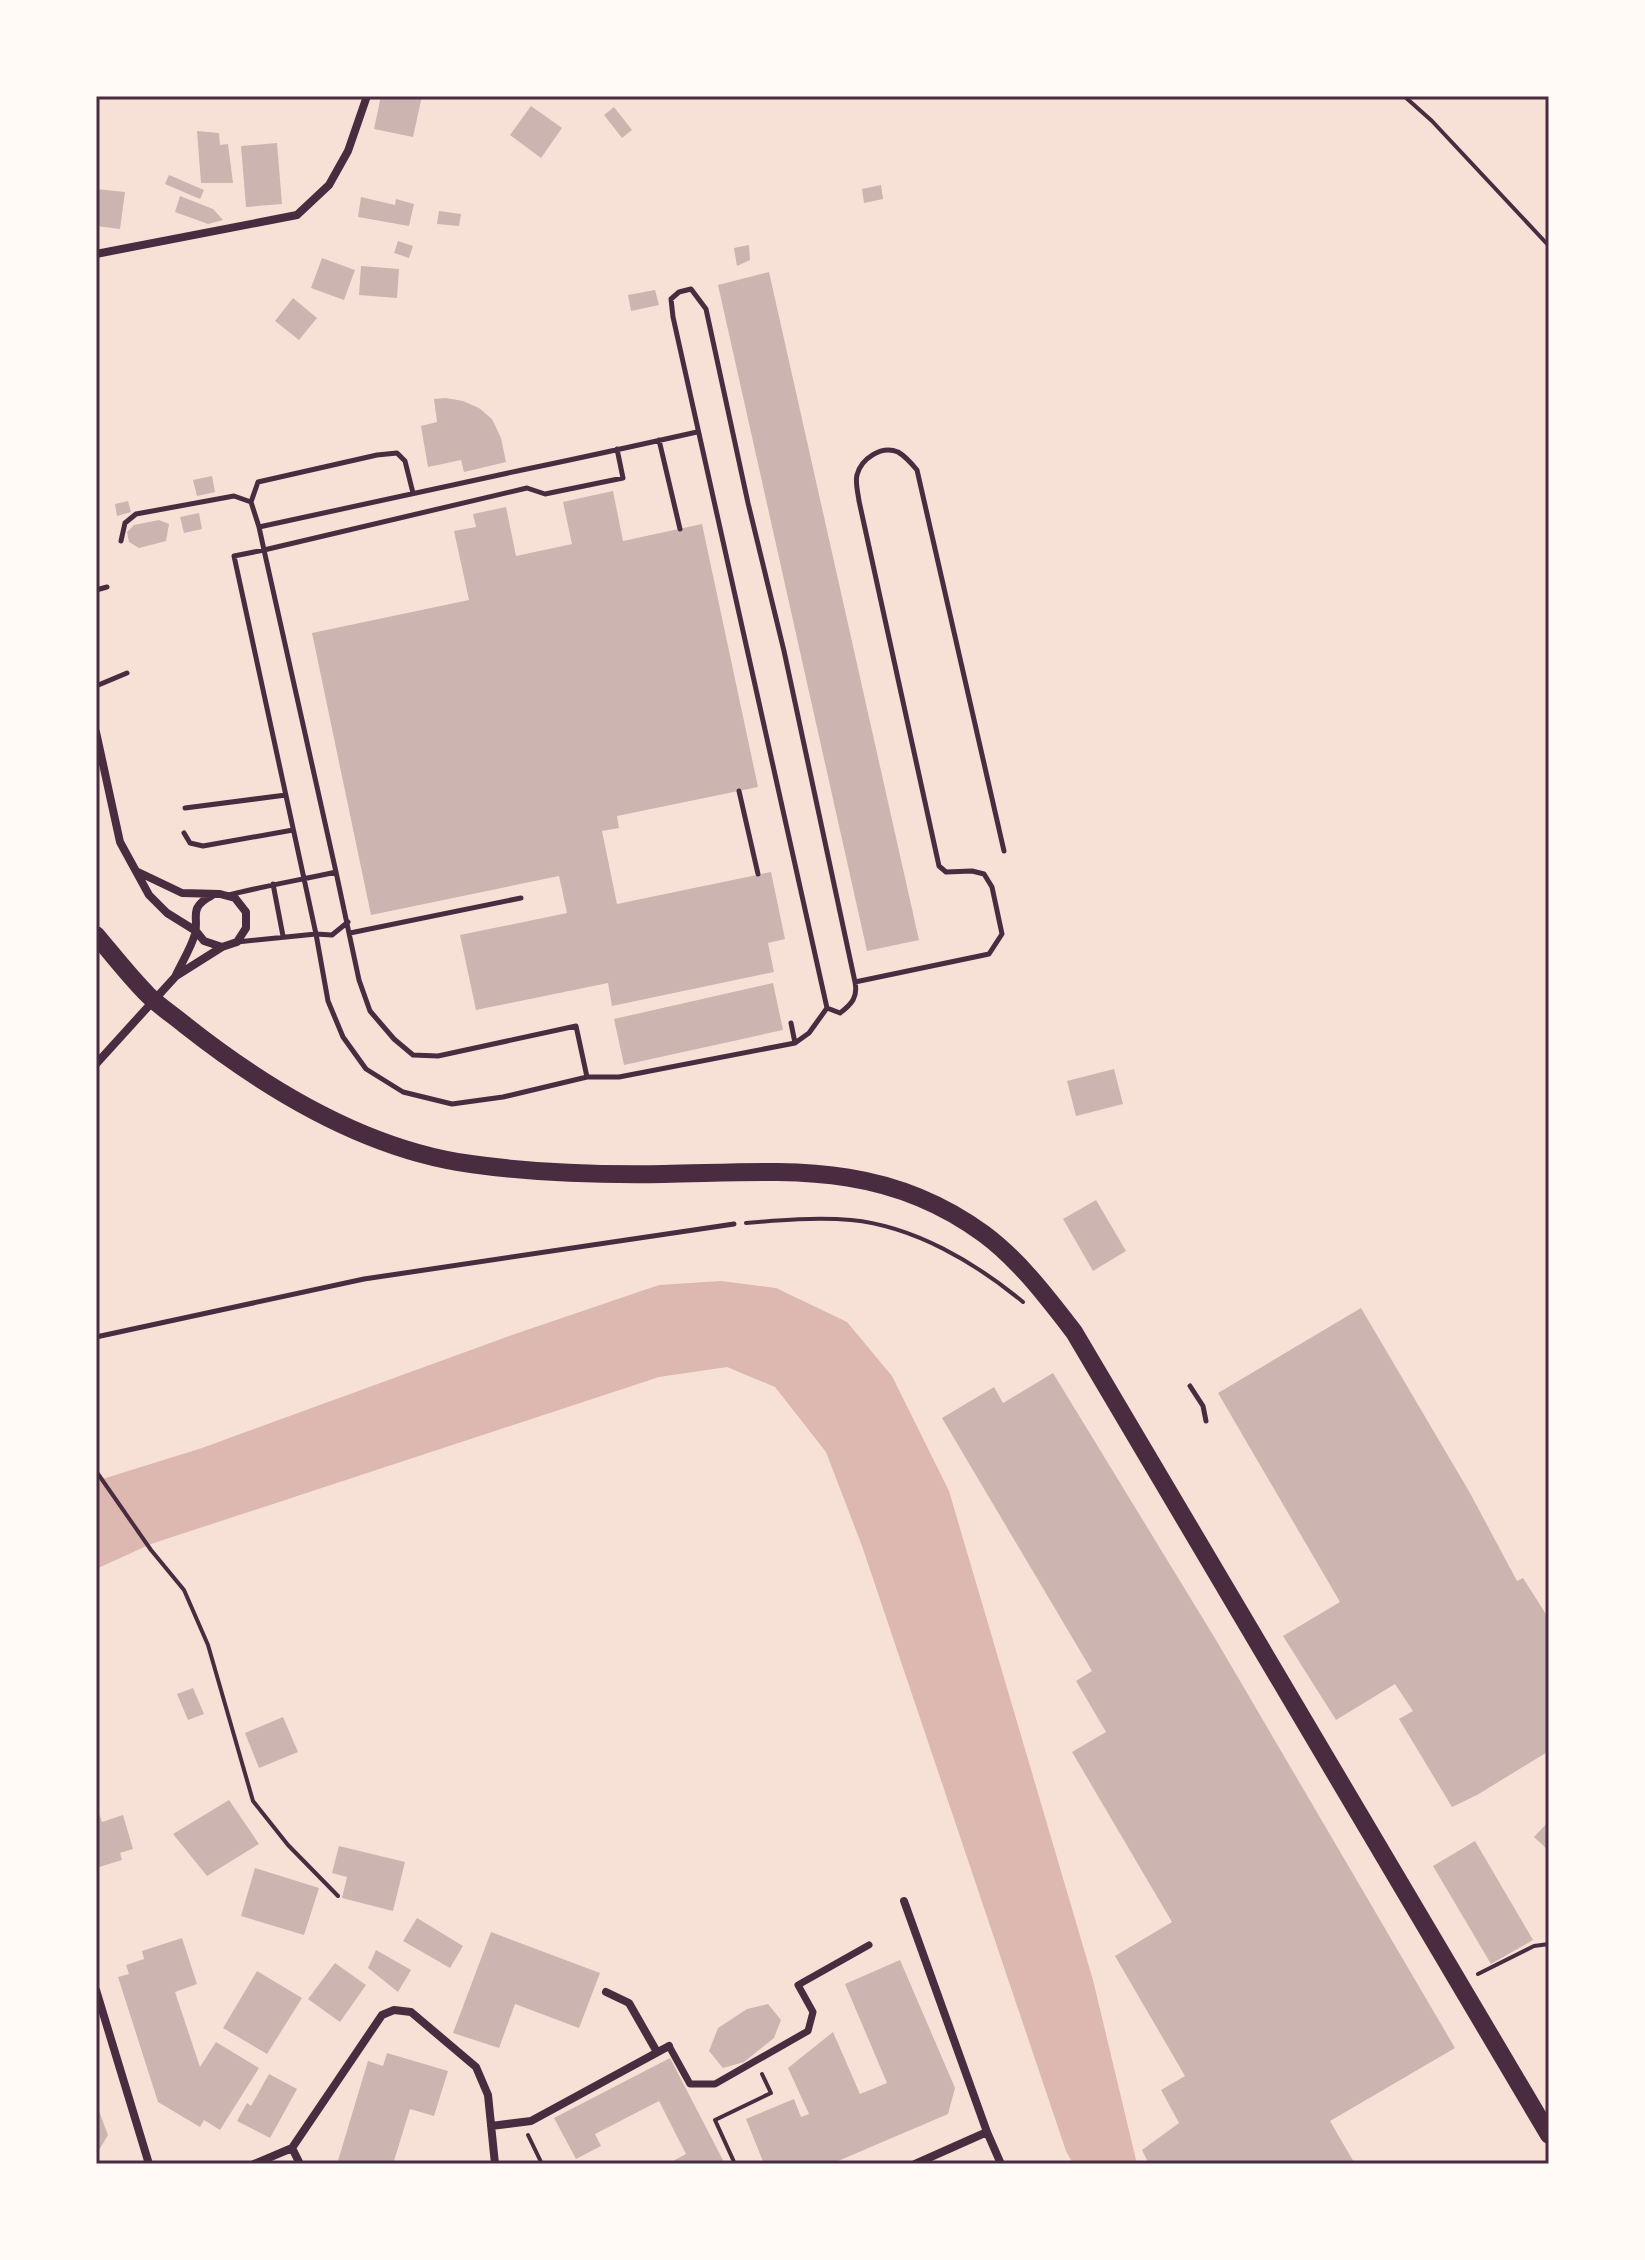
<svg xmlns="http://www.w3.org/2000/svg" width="1645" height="2260" viewBox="0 0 1645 2260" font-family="'Alegreya Sans',sans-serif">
  <rect width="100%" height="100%" fill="#f7e1d7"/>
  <path fill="#dcb8b0" d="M721,1281l55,7 71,34 45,54 57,115 144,489 44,184h-64l-7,-13 -204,-605 -36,-94 -51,-65 -48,-20 -68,10 -508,167 -55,25v-88l106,-33 310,-113 147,-50z"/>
  <path fill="#ccb4b1" d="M381,96h41l-9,41 -39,-8z
    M531,106l31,22 -21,30 -31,-23z
    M614,107l18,23 -10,8 -18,-23z
    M197,131l22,2 1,12 8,-1 5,39h-32z
    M277,143l5,61 -36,3 -5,-61z
    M169,175l35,15 -4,9 -35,-15z
    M881,185l2,14 -19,4 -2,-14z
    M96,189l29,3 -5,37 -24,-3z
    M180,196l33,13 10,11 -15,4 -33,-12z
    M361,197l34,8 1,-6 18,5 -5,22 -51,-9z
    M439,211l22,3 -2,12 -22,-2z
    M398,241l15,5 -4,12 -15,-5z
    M749,245l1,15 -13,6 -3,-18z
    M322,258l33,12 -11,30 -33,-12z
    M361,266l38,3 -2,29 -38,-3z
    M769,272l150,668 -52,11 -149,-666z
    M655,290l4,15 -28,6 -3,-16z
    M293,298l24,20 -18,22 -24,-19z
    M446,398l17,3 16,7 13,11 9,19 5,24 -42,10 -3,-12 -33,7 -7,-41 16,-4 -3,-23z
    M212,476l3,16 -18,4 -4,-16z
    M613,491l10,50 79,-17 56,263 -141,29 2,12 -17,3 15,73 154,-32 14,67 -17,4 6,29 -162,34 -4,-23 -132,27 -16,-75 107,-22 -8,-37 -188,39 -59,-282 157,-33 -15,-69 22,-4 -3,-13 33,-7 10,49 56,-12 -9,-42z
    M128,501l3,11 -14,4 -2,-12z
    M199,513l3,16 -18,4 -4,-16z
    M159,520l10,4 -3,17 -27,7 -10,-6 -2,-10 7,-7z
    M773,983l10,47 -159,35 -10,-46z
    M1114,1069l9,35 -47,12 -9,-35z
    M1096,1200l30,51 -33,20 -30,-52z
    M1361,1308l109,185 47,88 6,-3 26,41v132l-72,44 -25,12 -53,-88 14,-8 -18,-27 -59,36 -53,-84 57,-34 -122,-209z
    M1053,1373l163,267 239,408 -125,73 25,43h-206l-7,-14 37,-27 -18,-33 24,-14 -70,-120 57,-34 -100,-170 34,-20 -30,-51 16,-10 -150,-253 52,-31 9,16z
    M193,1688l11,26 -16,6 -11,-26z
    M283,1717l15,35 -39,16 -14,-35z
    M229,1800l30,44 -52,32 -34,-42z
    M96,1805l6,17 21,-7 10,34 -13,4 2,7 -26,8z
    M1549,1821v30l-15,-14z
    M1475,1841l58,99 -42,24 -58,-98z
    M339,1846l66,16 -12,49 -51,-13 5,-21 -15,-4z
    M255,1868l64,20 -15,47 -63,-19z
    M417,1918l46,28 -13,22 -47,-27z
    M491,1932l109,41 -21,55 -64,-24 -16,44 -46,-15z
    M182,1938l15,46 -22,8 25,75 16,-25 43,26 -39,62 -16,-10 -4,7 -42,-25 -40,-125 11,-3 -3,-9 18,-6 -2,-8z
    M376,1950l35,20 -13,22 -30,-24z
    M900,1960l55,128 -7,26 -117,50h-67l-18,-45 48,-20 7,18 8,-3 -21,-46 45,-36 27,62 27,-11 -42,-99z
    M335,1963l31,22 -26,37 -32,-23z
    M257,1971l45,27 -35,56 -44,-26z
    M768,2004l13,16 -7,18 -30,24 -21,6 -14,-17 9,-23 29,-19z
    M387,2053l61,18 -14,45 -24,-7 -17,55h-56l31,-103 15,5z
    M670,2058l55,106h-58l19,-10 -27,-53 -64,33 6,12 -25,13 -22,-41z
    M269,2074l28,15 -27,49 -33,-17 10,-18 4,3z
    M96,2103l12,32 -12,20z"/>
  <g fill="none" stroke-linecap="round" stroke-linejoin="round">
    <path stroke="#4a2c40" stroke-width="4" d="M1404,96l28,25 117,125
      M746,1223c34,-3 71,-6 105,-3 63,6 125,43 172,82
      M96,1471l55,79 33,40 24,55 45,156 35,44 50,51
      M1478,1974l56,-28 15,-2
      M528,2135l14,29
      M735,2164l-20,-44 56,-27 -9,-19"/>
    <path stroke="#4a2c40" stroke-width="5" d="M659,440l21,89
      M617,449l6,29 -78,16 -18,-6 -263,62 -5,-23 263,-57c58,-12 117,-25 175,-38
      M259,527l-8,-25 7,-20 119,-27 20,-2 8,8 8,32
      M121,541l4,-18 11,-9 98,-18 17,6
      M96,590l11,-3
      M96,686l31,-13
      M739,791l19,83
      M185,808l101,-13
      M184,833l6,10 13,3 90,-16
      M336,872l23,108 11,31 24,28 19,16 25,1 138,-30 11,51 -84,20 -51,7 -49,-12 -37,-23 -23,-32 -15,-36 -12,-67 16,1 16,-13
      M273,884l10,52
      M229,895c35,-9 71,-15 107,-23l-72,-322 -30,6 82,378 -79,8
      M350,933l171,-35
      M855,982l134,-28 13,-20 -10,-47 -8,-13 -12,-3 -26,1 -7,-6 -80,-365c-1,-8 -4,-19 -2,-26 4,-16 24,-30 41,-23 7,4 14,12 19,18l87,381
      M791,1023l4,20
      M587,1077h32l176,-34 14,-10 18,-25 -154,-691 -2,-18 8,-7 12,-3 15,20 42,194 36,148 71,331c3,15 -3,22 -15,31l-13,-5
      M96,1337l268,-58 370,-55
      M1190,1386l13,20 3,15"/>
    <path stroke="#4a2c40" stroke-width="7" d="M669,2046l21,38h25l93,-53 5,-19 -15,-27 71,-40"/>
    <path stroke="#4a2c40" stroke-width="8" d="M96,254l201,-39 32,-30 19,-34 19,-55
      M96,732l24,110 29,53 18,18 29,18 8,10 18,6
      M176,975c6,-13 15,-27 19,-41 4,-17 -7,-26 16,-38
      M96,1064l80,-88 46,-29 15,-5 9,-14v-16l-11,-14 -15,-4 -38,-1 -44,-21
      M904,1901l83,231 14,32
      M96,1990l53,174
      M606,1992l23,11 28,49
      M491,2126l40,-5 138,-75
      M292,2148l8,16
      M254,2164l38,-16 90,-133 12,-5 17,2 65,55 12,28 7,69
      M915,2164l72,-32"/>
    <path stroke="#4a2c40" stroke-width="18" d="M96,935c17,20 33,41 52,60 11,11 25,20 37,30 81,64 182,125 286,139 63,9 129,11 193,10 118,-2 218,-15 320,60 35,26 63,63 90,98l475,803"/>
  </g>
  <rect width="1645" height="2260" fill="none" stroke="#fffaf5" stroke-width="196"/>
  <rect x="98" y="98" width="1449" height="2064" fill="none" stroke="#4a2c40" stroke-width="3"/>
</svg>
